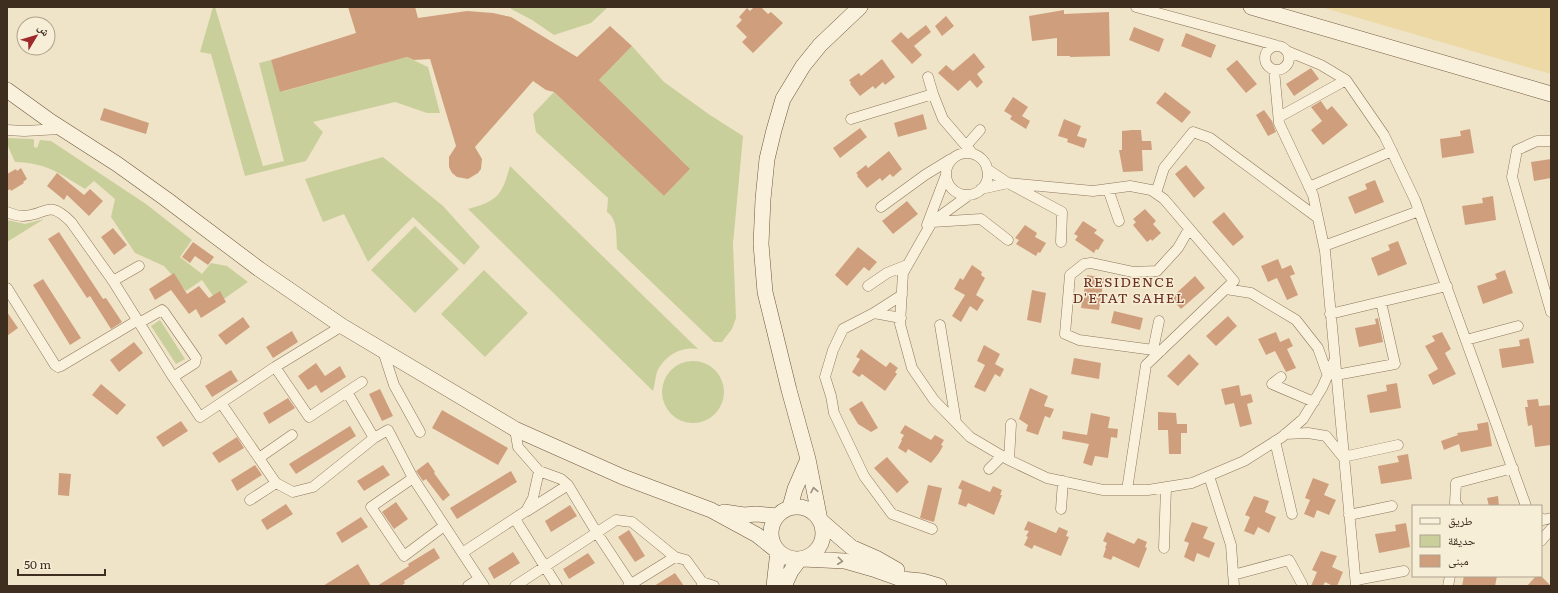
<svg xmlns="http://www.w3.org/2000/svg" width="1558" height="593" viewBox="0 0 1558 593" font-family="Literata,'Noto Naskh Arabic',serif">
  <rect width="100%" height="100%" fill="#f0e4c8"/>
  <path fill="#c9cf9b" d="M213,7h2l48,159 21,-5 -25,-98 12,-3 10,32 126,-35 21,10 12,46h-13l-32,-11 -82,20 10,10 -17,29 -61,15 -34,-122 -11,-2z
    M511,7h97l-17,16 -37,12 -22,-15 -21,-11z
    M632,46l32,36 46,33 33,21 -10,108 3,74 -4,11 -10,13h-8l-97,-93c-1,-12 1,-30 -10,-37l1,-14 -72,-66 -3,-18 21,-22 110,104 25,-26 -90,-90z
    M7,138l26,1 1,1v7l3,1 3,-8 11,1 95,63 46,36 -12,17 22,17 9,-11 16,3 21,16 -30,21 -16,-23 -16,11 -22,-25 -29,-13 -24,-36 4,-18 -21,-18 -9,8c-26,-16 -38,-26 -70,-27l-8,-18z
    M383,157l60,49 37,41 -16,18 -51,-48 -45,45 -24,-48 -21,8 -18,-43z
    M510,166l188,183c-17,-3 -34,7 -41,23 -2,6 -2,13 -4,19l-185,-182c30,-8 34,-14 42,-43z
    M44,219l-37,23v-22l18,4z
    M415,226l44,43 -44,44 -44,-43z
    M484,270l44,43 -43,44 -44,-43z
    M160,320l25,39 -9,5 -25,-38z
    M662 392a31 31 0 1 1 62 0a31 31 0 1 1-62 0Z"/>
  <path fill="#ecd9a5" d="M1321,7h230v67z"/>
  <path fill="#cf9f7d" d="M348,7h67l3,11 49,-7 26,2 18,4 66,40 33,-31 22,20 -33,34 91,89 -26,27 -110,-104 -8,-2 -13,-9 -58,66 7,12 -1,10 -3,4 -10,6 -11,-2 -5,-4 -3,-6v-10l7,-11 -26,-87 -16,1 -7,-3 -127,35 -9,-32 85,-27z
    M754,7h7l7,7 3,-2 12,11 -30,30 -11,-11 5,-5 -11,-11 6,-6 -3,-3 8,-9 3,3z
    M1064,10v4l45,-2 1,44 -40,1v-1h-13v-18l-25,3 -3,-25z
    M946,16l8,10 -12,10 -7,-10z
    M926,25l5,7 -17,14 8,9 -10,9 -21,-23 10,-9 7,7z
    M1134,27l30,12 -5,13 -30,-12z
    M1186,33l30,12 -5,13 -30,-12z
    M974,53l11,14 -8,7 6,8 -6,6 -7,-8 -12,11 -20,-18 8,-8 7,6z
    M882,59l13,18 -10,8 -2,-3 -8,7 -2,-3 -13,10 -10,-12 1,-1 -2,-3 10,-7 2,3z
    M1237,60l20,24 -11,9 -20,-24z
    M1311,68l8,11 -25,17 -8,-12z
    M1165,92l26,20 -9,11 -26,-20z
    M1013,97l15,10 -6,9 8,5 -4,8 -16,-10 2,-3 -8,-5z
    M1321,101l6,9 5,-4 16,19 -25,20 -12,-15 11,-9 -11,-14z
    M104,108l45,15 -3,11 -46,-14z
    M1264,110l8,11 4,11 -8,4 -12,-21z
    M923,114l4,15 -29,8 -4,-14z
    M1064,119l17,7 -4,10 10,3 -3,9 -17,-6 1,-3 -10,-3z
    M860,128l7,9 -27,21 -7,-10z
    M1470,129l4,24 -32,5 -2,-19 21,-3 -1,-5z
    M1132,130h9l1,11h9l1,9h-10l1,21 -20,1 -4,-22h3v-19z
    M889,151l13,18 -9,8 -3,-3 -8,7 -2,-3 -13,10 -10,-12 1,-1 -2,-2 10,-8 2,3z
    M1551,159v19l-17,3 -3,-19z
    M1186,165l19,23 -11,10 -19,-24z
    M21,168l6,11 -4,3 1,1 -13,8 -1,-2 -3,2v-17l9,-5 1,2z
    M57,173l27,22 6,-6 13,12 -14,15 -22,-21 -3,5 -17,-14z
    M1375,180l9,22 -29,12 -7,-17 19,-8 -2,-5z
    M1493,196l3,24 -31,5 -3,-19 21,-3 -1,-5z
    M907,201l11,13 -25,20 -11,-13z
    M1145,209l11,12 -3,3 8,9 -9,8 -1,-2 -4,3 -14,-17 3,-3 -3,-3z
    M1224,212l20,25 -11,9 -21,-24z
    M1083,221l14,9 -3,3 10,7 -6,10 -2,-1 -2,4 -19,-13 3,-4 -4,-2z
    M1025,225l12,8 -2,4 11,6 -6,10 -2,-1 -2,4 -20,-12 3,-4 -4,-2z
    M113,228l14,17 -13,10 -13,-18z
    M59,232l44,67 3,-1 16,24 -11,7 -21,-33 -3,2 -39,-59z
    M1398,241l9,23 -29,12 -7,-18 19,-8 -2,-5z
    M193,242l21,15 -6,8 -13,-9 -5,7 -8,-6z
    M858,247l19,15 -8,9 -5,-4 -17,19 -12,-11z
    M1278,259l4,10 9,-4 4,9 -5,2 8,19 -11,5 -10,-22 -9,4 -7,-16z
    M972,265l10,7 -1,3 4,3 -9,17 8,5 -7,11 -7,-5 -9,16 -9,-6 13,-21 -11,-6 6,-11 3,2z
    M1505,270l8,23 -30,11 -6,-18 20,-7 -2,-5z
    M174,273l13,21 12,-8 10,12 11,-7 6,11 -25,16 -5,-9 -7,5 -18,-24 -16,10 -6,-11z
    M1087,275l17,3 -5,32 -18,-2z
    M1195,276l10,12 -24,21 -10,-11z
    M43,279l38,59 -11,7 -37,-60z
    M1032,290l14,3 -5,30 -14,-3z
    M1114,311l29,7 -3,12 -29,-7z
    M7,312l11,16 -11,8z
    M1228,316l9,10 -21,20 -10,-10z
    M243,317l7,10 -24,18 -8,-10z
    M1378,318l5,24 -24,5 -4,-19 21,-4 -1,-5z
    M292,331l6,11 -25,16 -7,-11z
    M1276,332l4,10 9,-4 4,8 -6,3 9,19 -10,4 -11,-21 -9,4 -8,-16z
    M1442,332l9,17 -6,4 11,21 -23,11 -5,-10 10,-6 -13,-23 10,-5 -3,-5z
    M1529,338l5,25 -32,5 -3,-19 21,-3 -1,-6z
    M134,342l9,11 -24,19 -9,-12z
    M984,345l16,9 -5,10 9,5 -4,8 -5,-3 -10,18 -11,-5 11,-22 -8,-4z
    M861,349l25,18 4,-5 8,6 -3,4 2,2 -12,17 -23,-17 -3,3 -7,-5 8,-13 -4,-2z
    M1189,354l10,10 -21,22 -11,-10z
    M1074,358l27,5 -2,16 -28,-5z
    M316,363l9,13 15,-10 6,11 -25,16 -5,-8 -8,5 -10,-14z
    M231,370l7,11 -26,16 -7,-11z
    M1397,383l4,25 -31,5 -3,-18 20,-4 -1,-6z
    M101,384l25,21 -9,10 -25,-20z
    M1239,385l2,11 10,-2 2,8 -6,2 5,20 -12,3 -6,-24 -9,2 -4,-16z
    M1030,388l18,8 -4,10 10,3 -4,9 -5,-2 -7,19 -12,-4 2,-6 -9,-6z
    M380,389l13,27 -11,5 -13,-27z
    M288,398l7,10 -26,16 -6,-11z
    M1538,399l1,7 12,-1v40l-16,2 -3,-22 -4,1 -3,-19h3l-1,-7z
    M862,401l16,27 -7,4 -13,-8 -9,-15z
    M442,410l66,38 -10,17 -66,-37z
    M1158,412l18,1 1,11h10v9h-6v21h-12l-1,-24h-10z
    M1091,413l19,4 -2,11 10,1 -1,9 -6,-1 -3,21 -13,-2 -3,10 -9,-3 6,-19 -27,-5 1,-8 24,4z
    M181,421l7,10 -25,16 -7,-10z
    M1488,422l4,24 -31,6 -2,-8 -15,6 -3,-9 17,-6 -1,-2 21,-3 -1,-6z
    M905,425l26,15 4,-5 9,5 -3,5 2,1 -4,7 -8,10 -23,-14 -2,4 -8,-5 4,-8h-1l3,-5 -4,-2z
    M350,426l6,10 -60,38 -7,-10z
    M237,437l7,11 -25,15 -7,-10z
    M1408,454l4,25 -31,5 -3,-18 21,-4 -2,-6z
    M887,457l22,25 -12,11 -23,-25z
    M428,462l7,10 -1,1 16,22 -7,6 -17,-22 -3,2 -7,-10z
    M255,465l7,10 -25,16 -6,-11z
    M383,465l7,10 -26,16 -7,-10z
    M511,471l6,11 -60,37 -7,-11z
    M59,473l12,1 -2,22 -11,-1z
    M1313,478l16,6 -5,11 12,5 -7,15 -12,-5 -3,8 -10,-4 6,-14 -5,-2z
    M962,480l28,12 3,-6 9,4 -2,5h2l-8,20 -26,-12 -2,4 -8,-3 4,-14 -4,-2z
    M928,485l14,3 -8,34 -14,-4z
    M1254,496l15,5 -4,11 11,5 -7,16 -11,-6 -4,8 -10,-4 6,-14 -5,-2z
    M1498,496l1,10h-10l-2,-8z
    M396,502l12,17 -14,10 -12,-17z
    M286,504l7,10 -26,16 -6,-10z
    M570,505l7,11 -26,16 -6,-11z
    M361,517l7,10 -26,16 -6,-10z
    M1028,521l28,12 3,-6 9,4 -2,5 3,1 -8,19 -27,-11 -2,4 -8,-4 4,-8 -2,-1 3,-5 -5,-1z
    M1192,522l16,5 -5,11 12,5 -6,15 -12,-5 -3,9 -10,-5 5,-14 -5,-2z
    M1406,523l4,24 -31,6 -4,-19 21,-3 -1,-6z
    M629,530l16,26 -10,6 -17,-25z
    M1107,532l27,12 4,-6 9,4 -2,5 2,1 -8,20 -26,-12 -2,4 -8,-3 3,-9h-1l2,-5 -4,-2z
    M434,548l6,10 -36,23 1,2 -4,3h-24l32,-20 -1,-2z
    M1321,551l16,5 -5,11 11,5 -6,14h-4l-8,-4 -2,4h-12l6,-14 -5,-2z
    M513,552l7,11 -26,16 -6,-11z
    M588,553l7,10 -26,16 -6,-10z
    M358,564l13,22h-48z
    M675,573l9,13h-30z
    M1464,576h33l-2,10h-33z
    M1536,576h5l10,10h-24z"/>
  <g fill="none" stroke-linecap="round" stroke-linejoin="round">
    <defs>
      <path id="street" d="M1136,7l139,38
        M1265 58a12 12 0 1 1 24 0a12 12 0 1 1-24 0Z
        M1287,51l34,14 25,15 38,55 31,65 111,306
        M1274,70l5,53 34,72 12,56 31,335
        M928,77l5,17
        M1279,117l67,-37
        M851,119l82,-25 10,25 30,35
        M7,130l17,1 36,-2
        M1551,141h-14l-20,9 -5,27 39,135
        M966,146l14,-16
        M946 174a21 21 0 1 1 42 0a21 21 0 1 1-42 0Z
        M987,169l21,14 54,29 -1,30
        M1309,187l83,-36
        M981,189l27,-6 85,8 37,-5 21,4 13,9 70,82 -88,84 -19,125
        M1108,189l11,32
        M1156,193l8,-25 29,-36 17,6 108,80
        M969,195l-37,27 -29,51 -3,51 12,44 22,32 36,37 39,23 38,18 56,12h45l44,-7 52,-22 38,-24 21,-18 19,-31 12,-27
        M881,207l44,-32 26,-16
        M7,212c5,2 10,4 15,4 25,0 25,-18 49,6l42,59 60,96 27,40 21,-14 55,80 17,9 20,-5 61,-49 14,-8 25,48 71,108
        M932,222l49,-3 27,21
        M927,225l19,-50
        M1324,246l95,-35
        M113,281l26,-15
        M868,286l19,-13 20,-8
        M7,288l48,77 3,2 3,-1 77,-46
        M1226,289l25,4 45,27 22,28 10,28
        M874,313l-31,16 -10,21 -8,27 6,19 3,17 30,63 28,38 40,15
        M1330,314l117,-28
        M901,318l-27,-5 28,-18
        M139,323l23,-13 2,2 32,46 -1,5 -22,14
        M940,325l16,97
        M1466,340l52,-14
        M1153,350l6,-29
        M383,351l11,34 26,47
        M1161,351l-82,-11 -14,-6 5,-59 14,-11 7,-1 42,9 24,-1 21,-23 11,-19
        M275,367l34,50 53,-35
        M1336,375l59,-11 -14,-62
        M1281,377l-9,7 42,18
        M347,392l27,46
        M221,403l54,-36 67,-41
        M1285,434l23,-1 18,3 17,21 55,-12
        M1275,441l17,73
        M259,458l33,-23
        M1009,460l2,-36
        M989,469l13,-13
        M539,471l22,8 7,6 29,48 35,53
        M1209,476l22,69 3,41
        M413,478l-42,29 33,49 40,-30
        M250,500l26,-17
        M1458,506l-3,-3 1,-20 57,-15
        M1061,509l2,-28
        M527,511l41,-26
        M1349,515l43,-9
        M1541,518l2,2 8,-2
        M515,519l42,67
        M1541,541l10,-12
        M1164,548l2,-61
        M462,553l64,-42 7,-13 6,-27 -21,-24 -3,-18
        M1233,575l56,-15 13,24
        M1356,580l48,-9
        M702,582l12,4
        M468,586l11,-7
        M515,586l101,-66 16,2 43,35
        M628,586l47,-29 11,3 16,22v4
        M1448,586l2,-10"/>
      <path id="secondary" d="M1251,7l300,87
        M7,90l43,31 67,43 49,35 93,70 83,57 173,103 108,48 88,33 46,25 20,16
        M771 533a26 26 0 1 1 52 0a26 26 0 1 1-52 0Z
        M790,507l5,-18 13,-30
        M724,512l20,3 12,-1 21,2
        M820,520l-12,-61 -19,-69 -24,-98 -4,-48 2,-45 4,-40 7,-29 9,-31 20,-33 17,-21 40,-38
        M820,520l31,27 25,11 21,12
        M802,559l43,2 28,8 28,10 21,2 17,5
        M774,586l4,-35
        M784,586l7,-15 9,-12"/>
    </defs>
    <use href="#street" stroke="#8d765c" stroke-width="11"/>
    <use href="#secondary" stroke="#6f573f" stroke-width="16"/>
    <use href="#street" stroke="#faf1dc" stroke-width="10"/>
    <use href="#secondary" stroke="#faf1dc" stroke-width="15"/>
  </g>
  <defs><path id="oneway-chevron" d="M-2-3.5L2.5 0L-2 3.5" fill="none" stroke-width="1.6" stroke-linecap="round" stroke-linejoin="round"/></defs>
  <g stroke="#9c907e">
    <use href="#oneway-chevron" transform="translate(814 490) rotate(-101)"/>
    <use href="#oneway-chevron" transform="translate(840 561) rotate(6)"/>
  </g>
  <g text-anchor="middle" stroke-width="3" stroke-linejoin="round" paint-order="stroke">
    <g font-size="14" letter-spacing="1" fill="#6b2e1e" stroke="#f7eed8">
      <text x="1129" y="287">RESIDENCE<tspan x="1129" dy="16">D'ETAT SAHEL</tspan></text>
    </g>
  </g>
  <rect width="1558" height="593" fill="none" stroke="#3d2e20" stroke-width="16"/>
  <rect x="1412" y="505" width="130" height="72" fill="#f7eed8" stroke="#ada18e"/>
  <rect x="1420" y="518" width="20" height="6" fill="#faf1dc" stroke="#ada18e"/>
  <text x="1448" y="525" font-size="12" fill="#3d2e20">طريق</text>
  <rect x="1420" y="535" width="20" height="12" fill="#c9cf9b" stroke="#ada18e"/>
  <text x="1448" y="545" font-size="12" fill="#3d2e20">حديقة</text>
  <rect x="1420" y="555" width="20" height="12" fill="#cf9f7d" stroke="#ada18e"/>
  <text x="1448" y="565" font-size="12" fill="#3d2e20">مبنى</text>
  <g transform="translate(36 36) rotate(52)"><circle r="19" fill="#f7eed8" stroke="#ada18e"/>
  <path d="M0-3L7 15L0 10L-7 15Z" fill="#9e2a2b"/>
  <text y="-6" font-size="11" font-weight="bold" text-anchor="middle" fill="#3d2e20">ش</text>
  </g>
  <path d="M18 569v6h87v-6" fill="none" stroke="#3d2e20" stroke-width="2"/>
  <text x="24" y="569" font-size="12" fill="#3d2e20" stroke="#f7eed8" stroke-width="3" paint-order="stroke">50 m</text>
</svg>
